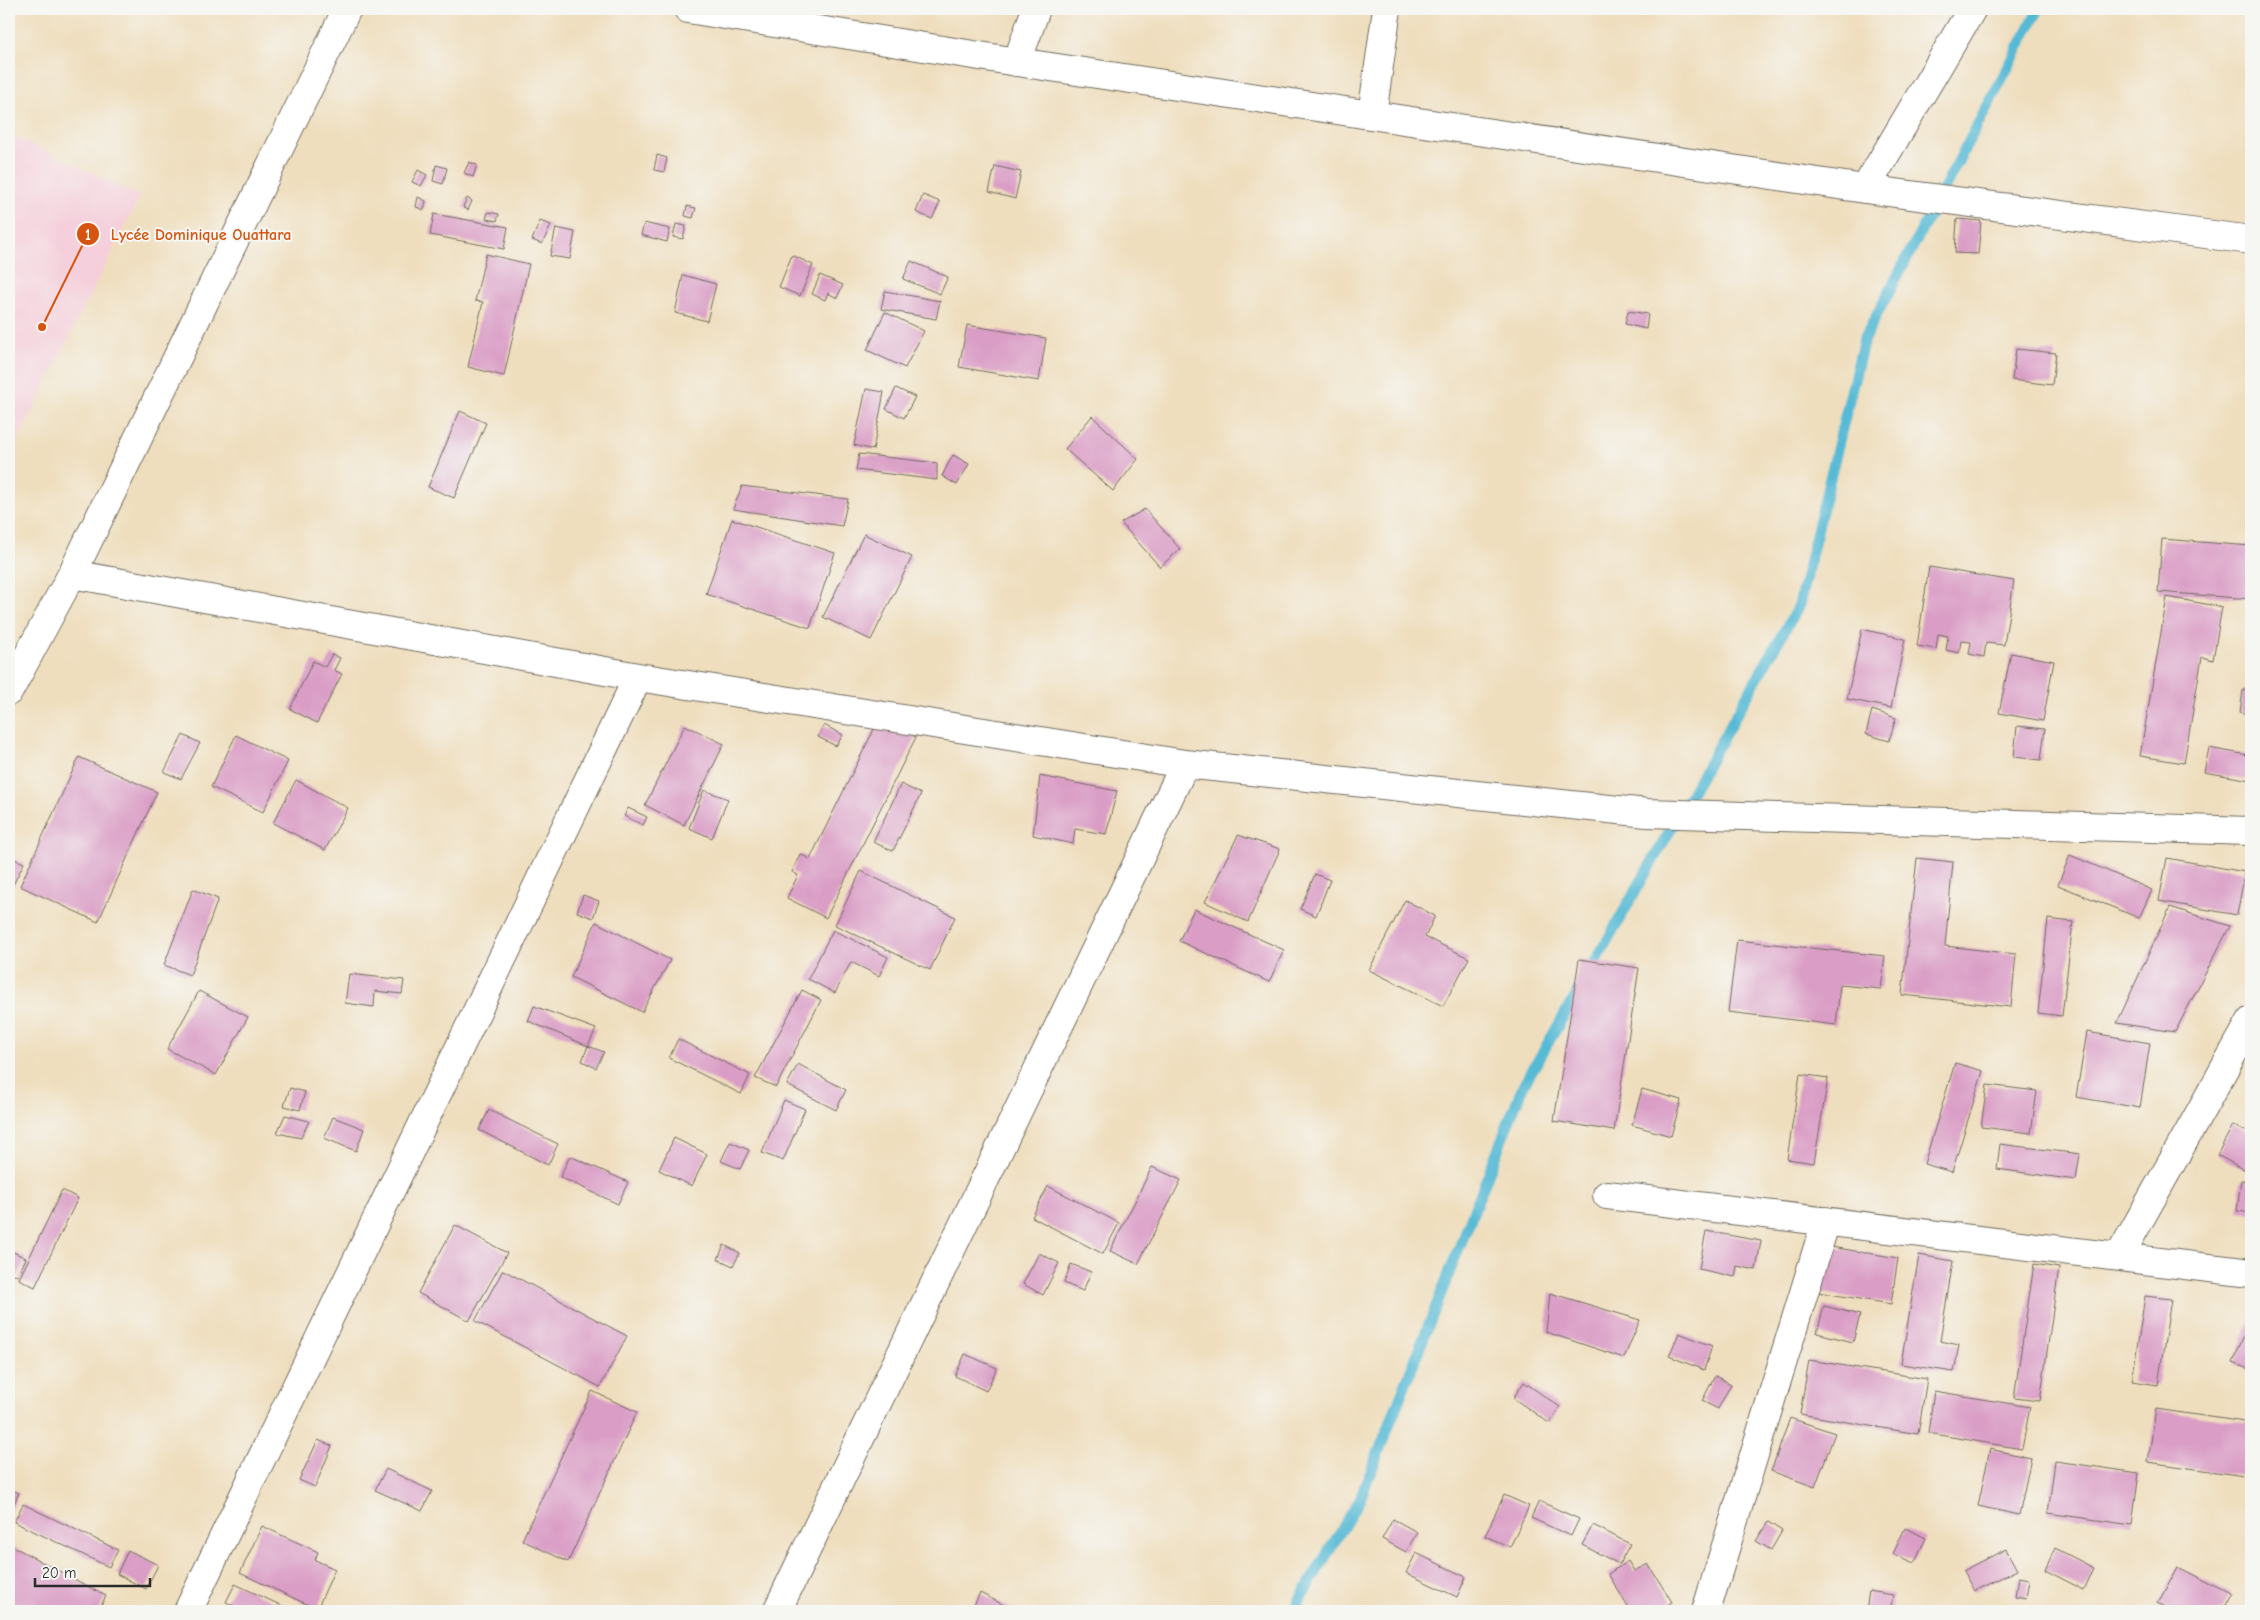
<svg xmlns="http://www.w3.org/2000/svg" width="2260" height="1620" viewBox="0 0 2260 1620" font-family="'Comic Neue',sans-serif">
  <rect width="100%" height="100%" fill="#f6f6f2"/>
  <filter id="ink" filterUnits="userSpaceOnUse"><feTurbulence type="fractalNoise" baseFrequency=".02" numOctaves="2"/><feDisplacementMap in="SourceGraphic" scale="10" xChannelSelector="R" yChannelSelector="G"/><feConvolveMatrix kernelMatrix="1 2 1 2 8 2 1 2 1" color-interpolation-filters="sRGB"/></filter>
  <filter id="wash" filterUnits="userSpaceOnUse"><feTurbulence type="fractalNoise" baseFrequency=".0096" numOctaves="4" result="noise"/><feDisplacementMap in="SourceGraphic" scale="20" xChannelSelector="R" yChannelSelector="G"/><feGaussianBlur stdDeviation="1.12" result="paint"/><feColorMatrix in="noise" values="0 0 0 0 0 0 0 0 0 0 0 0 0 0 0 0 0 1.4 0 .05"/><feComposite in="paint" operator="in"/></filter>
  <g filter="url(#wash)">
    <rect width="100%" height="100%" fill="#efdebe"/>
    <path fill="#f5cfdb" d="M9,134l131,62 -131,261z"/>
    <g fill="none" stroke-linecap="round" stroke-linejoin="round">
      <path stroke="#57bad5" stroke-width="11" d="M1588,974l211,-369 65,-266 175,-330
        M1293,1611l67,-112 163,-413 57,-98"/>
    </g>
    <g id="blocks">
      <path fill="#da9ec6" d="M773,9h21l1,3 -21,5z
        M657,155l10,3 -3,14 -10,-2z
        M469,162l8,3 -4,12 -9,-4z
        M436,165l11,3 -4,16 -10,-3z
        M995,166l26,6 -6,27 -26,-7z
        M418,170l9,5 -6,11 -9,-4z
        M923,195l17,7 -8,17 -16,-7z
        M418,197l8,4 -2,9 -8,-3z
        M467,198l5,3 -4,9 -5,-3z
        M687,206l9,2 -3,10 -8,-2z
        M488,212l11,2 -2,7 -11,-2z
        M434,214l74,13 -4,22 -74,-14z
        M1957,219l24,2 -3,33 -23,-1z
        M540,221l11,4 -9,19 -10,-4z
        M644,223l26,6 -3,13 -26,-7z
        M676,224l10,2 -3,13 -10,-2z
        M556,228l19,4 -5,27 -20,-3z
        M486,254l43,10 -25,112 -36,-9 15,-65 -8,-1z
        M792,255l21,10 -13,31 -21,-9z
        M911,261l37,16 -8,17 -37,-15z
        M683,275l33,9 -9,37 -32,-8z
        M820,275l23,10 -6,13 -9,-5 -3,7 -13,-6z
        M885,291l55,10 -4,18 -55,-10z
        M1628,311l20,3 -2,15 -21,-5z
        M885,312l39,19 -19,37 -38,-18z
        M967,325l79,13 -7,43 -80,-14z
        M2016,349l40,4 -4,32 -40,-5z
        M896,388l19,9 -11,21 -18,-9z
        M866,389l18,3 -11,58 -19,-5z
        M460,411l26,12 -32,75 -26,-11z
        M1092,416l46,43 -25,32 -48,-42z
        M859,454l78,9v17l-81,-10z
        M953,455l16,9 -12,21 -15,-9z
        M742,486l106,13 -6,27 -109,-17z
        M1145,509l35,40 -20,18 -39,-44z
        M732,519l103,34 -25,75 -104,-34z
        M864,534l48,23 -41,83 -48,-23z
        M2162,539l89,7v53l-93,-7z
        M1929,567l85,14 -10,64 -18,-2 -2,14 -15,-3 2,-12 -10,-1 -2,12 -13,-3 2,-14 -10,-2 -2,15 -19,-3z
        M2167,597l55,10 -9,53 -11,-3 -18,106 -44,-7z
        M1862,629l43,10 -14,69 -44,-9z
        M2250,637h1v16l-3,-1z
        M2011,653l43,8 -11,60 -44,-8z
        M332,654l8,4 -6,12 8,4 -25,49 -27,-14 23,-48 12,6z
        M2243,690l8,1v24l-11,-3z
        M1872,710l24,8 -7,23 -23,-7z
        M879,719l37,18 -90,181 -39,-20 11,-23 -6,-3 8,-18 10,5z
        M685,725l39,19 -40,81 -39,-20z
        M824,725l19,10 -7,11 -18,-9z
        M2017,726l28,3 -4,31 -27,-3z
        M183,735l17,8 -19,36 -17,-7z
        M236,735l52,26 -25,51 -52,-25z
        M2250,743l1,37 -47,-8 5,-24 39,7z
        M79,757l78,35 -59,130 -78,-36z
        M1040,776l77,15 -11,43 -31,-5 -2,15 -40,-9z
        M296,780l52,28 -23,42 -52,-27z
        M901,784l20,10 -28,57 -20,-9z
        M704,790l24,9 -16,39 -23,-10z
        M628,808l19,9 -4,8 -19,-9z
        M1238,835l42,14 -32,73 -43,-20z
        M2070,855l82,35 -13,28 -81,-33z
        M9,857l15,6 -12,24 -3,-1z
        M1917,858l36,4 -8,84 71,8 -5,53 -109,-12z
        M2167,858l78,14 -8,43 -78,-14z
        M861,871l94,46 -25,53 -95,-45z
        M1315,874l15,6 -14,36 -16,-7z
        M193,889l25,10 -28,76 -26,-10z
        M583,895l16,6 -6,17 -16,-6z
        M1405,900l30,16 -10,21 44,21 -26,48 -74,-36z
        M2170,907l60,19 -55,106 -58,-9z
        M1194,909l90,41 -15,32 -90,-41z
        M2048,919l25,3 -11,94 -24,-3z
        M596,922l74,38 -28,52 -71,-35z
        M833,930l55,27 -9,19 -28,-14 -16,31 -27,-14z
        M1737,940l148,16 -4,33 -41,-4 -4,40 -108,-13z
        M1579,959l60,9 -25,163 -60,-10z
        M349,974l55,6 -2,14 -27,-3 -1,16 -29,-4z
        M802,990l19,10 -45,87 -21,-9z
        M199,991l49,26 -32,58 -49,-26z
        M534,1006l62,23 -8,17 16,6 -8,16 -14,-7 6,-15 -60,-25z
        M2087,1032l63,11 -10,65 -64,-11z
        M678,1039l72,36 -9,19 -72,-36z
        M1955,1063l28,8 -31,101 -28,-8z
        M798,1064l48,26 -10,20 -49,-25z
        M1800,1074l28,4 -14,85 -27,-4z
        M1987,1085l50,6 -6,42 -50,-6z
        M290,1088l15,4 -5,18 -16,-4z
        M1642,1089l39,11 -10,36 -39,-11z
        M784,1100l21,9 -22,52 -21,-8z
        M489,1110l69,34 -10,21 -69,-35z
        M285,1115l24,6 -8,17 -24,-5z
        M333,1117l31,12 -8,22 -32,-13z
        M2233,1125l18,9v39l-34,-18z
        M674,1138l33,16 -15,32 -33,-16z
        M730,1142l19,8 -9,19 -19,-8z
        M2000,1144l80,10 -4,26 -79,-11z
        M570,1156l58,26 -10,22 -58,-27z
        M1152,1167l29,13 -43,84 -28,-13z
        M2241,1180l10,1v32l-14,-2z
        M1048,1186l71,37 -16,31 -71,-37z
        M62,1190l16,8 -43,89 -16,-8z
        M455,1225l52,28 -38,68 -51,-28z
        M1706,1231l55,10 -5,29 -19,-4 -2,11 -36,-8z
        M724,1245l16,8 -7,13 -15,-7z
        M1825,1246l73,12 -7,46 -74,-12z
        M9,1250l17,8 -8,18 -9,-4z
        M1039,1253l20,10 -16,32 -20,-11z
        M1919,1255l34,6 -13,80 19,4 -5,27 -53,-8z
        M1071,1264l20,8 -8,19 -19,-8z
        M2034,1264l25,4 -19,133 -26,-3z
        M503,1270l124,66 -27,51 -125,-66z
        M1550,1293l90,27 -16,38 -78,-26z
        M2145,1296l26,3 -13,86 -26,-4z
        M1824,1306l36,9 -7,27 -36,-9z
        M2249,1322l2,2v46l-18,-7z
        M1679,1333l33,13 -8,24 -35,-14z
        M965,1354l32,14 -11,23 -31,-15z
        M1809,1360l118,19 -9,55 -118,-20z
        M1715,1376l16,8 -13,25 -16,-8z
        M1524,1382l36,25 -11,16 -36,-25z
        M592,1391l45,21 -69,150 -46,-22z
        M1934,1391l96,16 -8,42 -94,-16z
        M2156,1409l95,14v54l-103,-15z
        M1790,1418l45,15 -20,54 -44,-16z
        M318,1440l14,6 -17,41 -16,-7z
        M1990,1449l41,9 -12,57 -41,-9z
        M2055,1461l84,12 -7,52 -84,-12z
        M386,1469l46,22 -10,20 -47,-21z
        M9,1488l10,5 -10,21z
        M1504,1495l25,11 -19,41 -25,-11z
        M1539,1501l40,18 -8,17 -40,-18z
        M23,1504l95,46 -9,17 -95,-45z
        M1393,1519l24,13 -11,20 -24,-13z
        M1768,1522l14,9 -11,19 -15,-9z
        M1593,1525l37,19 -11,20 -37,-19z
        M262,1526l56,26 -3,8 20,9 -18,40 -77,-36z
        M1905,1528l21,10 -12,25 -21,-9z
        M12,1546l94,50 -8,15h-89v-59z
        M2055,1548l39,20 -10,22 -39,-20z
        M2006,1549l11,21 -43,21 -11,-20z
        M128,1550l30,15 -12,24 -29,-15z
        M1416,1553l50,24 -9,20 -51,-24z
        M1628,1561l6,10 14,-7 24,38 -14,9h-27l-23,-37z
        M2178,1567l53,27 -9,17h-51l-13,-7z
        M2018,1578l11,2 -3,18 -11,-2z
        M235,1584l58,27h-48l-19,-9z
        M1869,1591l24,4 -3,16h-24z
        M980,1593l36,18h-45z"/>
    </g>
  </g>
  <g filter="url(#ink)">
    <use href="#blocks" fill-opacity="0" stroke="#706a5e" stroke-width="1"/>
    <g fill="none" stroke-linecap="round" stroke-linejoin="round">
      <defs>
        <path id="minor" d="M1017,62l19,-53
          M1372,115l15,-106
          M1865,189l107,-180
          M72,574l566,103 547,87 462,49 604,18
          M9,691l63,-117 275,-565
          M1607,1195l644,78
          M2120,1255l131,-234
          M188,1611l450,-934
          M777,1611l408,-847
          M1706,1611l120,-390"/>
        <path id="tertiary" d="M688,9l329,53 848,127 386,51"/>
      </defs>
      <use href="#minor" stroke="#706a5e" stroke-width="30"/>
      <use href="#tertiary" stroke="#706a5e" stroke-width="30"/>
      <use href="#minor" stroke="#fff" stroke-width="28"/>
      <use href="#tertiary" stroke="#fff" stroke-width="28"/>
    </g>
  </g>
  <path fill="none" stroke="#d5540f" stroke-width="2" d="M42 327L88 234"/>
  <g fill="#d5540f" stroke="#f6f6f2" stroke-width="2">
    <circle cx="42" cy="327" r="5"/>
    <circle cx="88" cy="234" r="12"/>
  </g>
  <g font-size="15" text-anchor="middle" font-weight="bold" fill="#fff">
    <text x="88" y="240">1</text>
  </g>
  <g font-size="16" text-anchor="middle" font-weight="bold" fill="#d5540f" stroke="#f6f6f2" stroke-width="4" stroke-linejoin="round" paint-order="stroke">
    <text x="201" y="240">Lycée Dominique Ouattara</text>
  </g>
  <rect width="2260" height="1620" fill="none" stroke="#f6f6f2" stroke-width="30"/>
  <path d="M35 1578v8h115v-8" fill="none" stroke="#2b2b2b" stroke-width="2.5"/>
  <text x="42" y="1578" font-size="15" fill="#2b2b2b" stroke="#f6f6f2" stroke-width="4" paint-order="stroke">20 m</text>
</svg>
